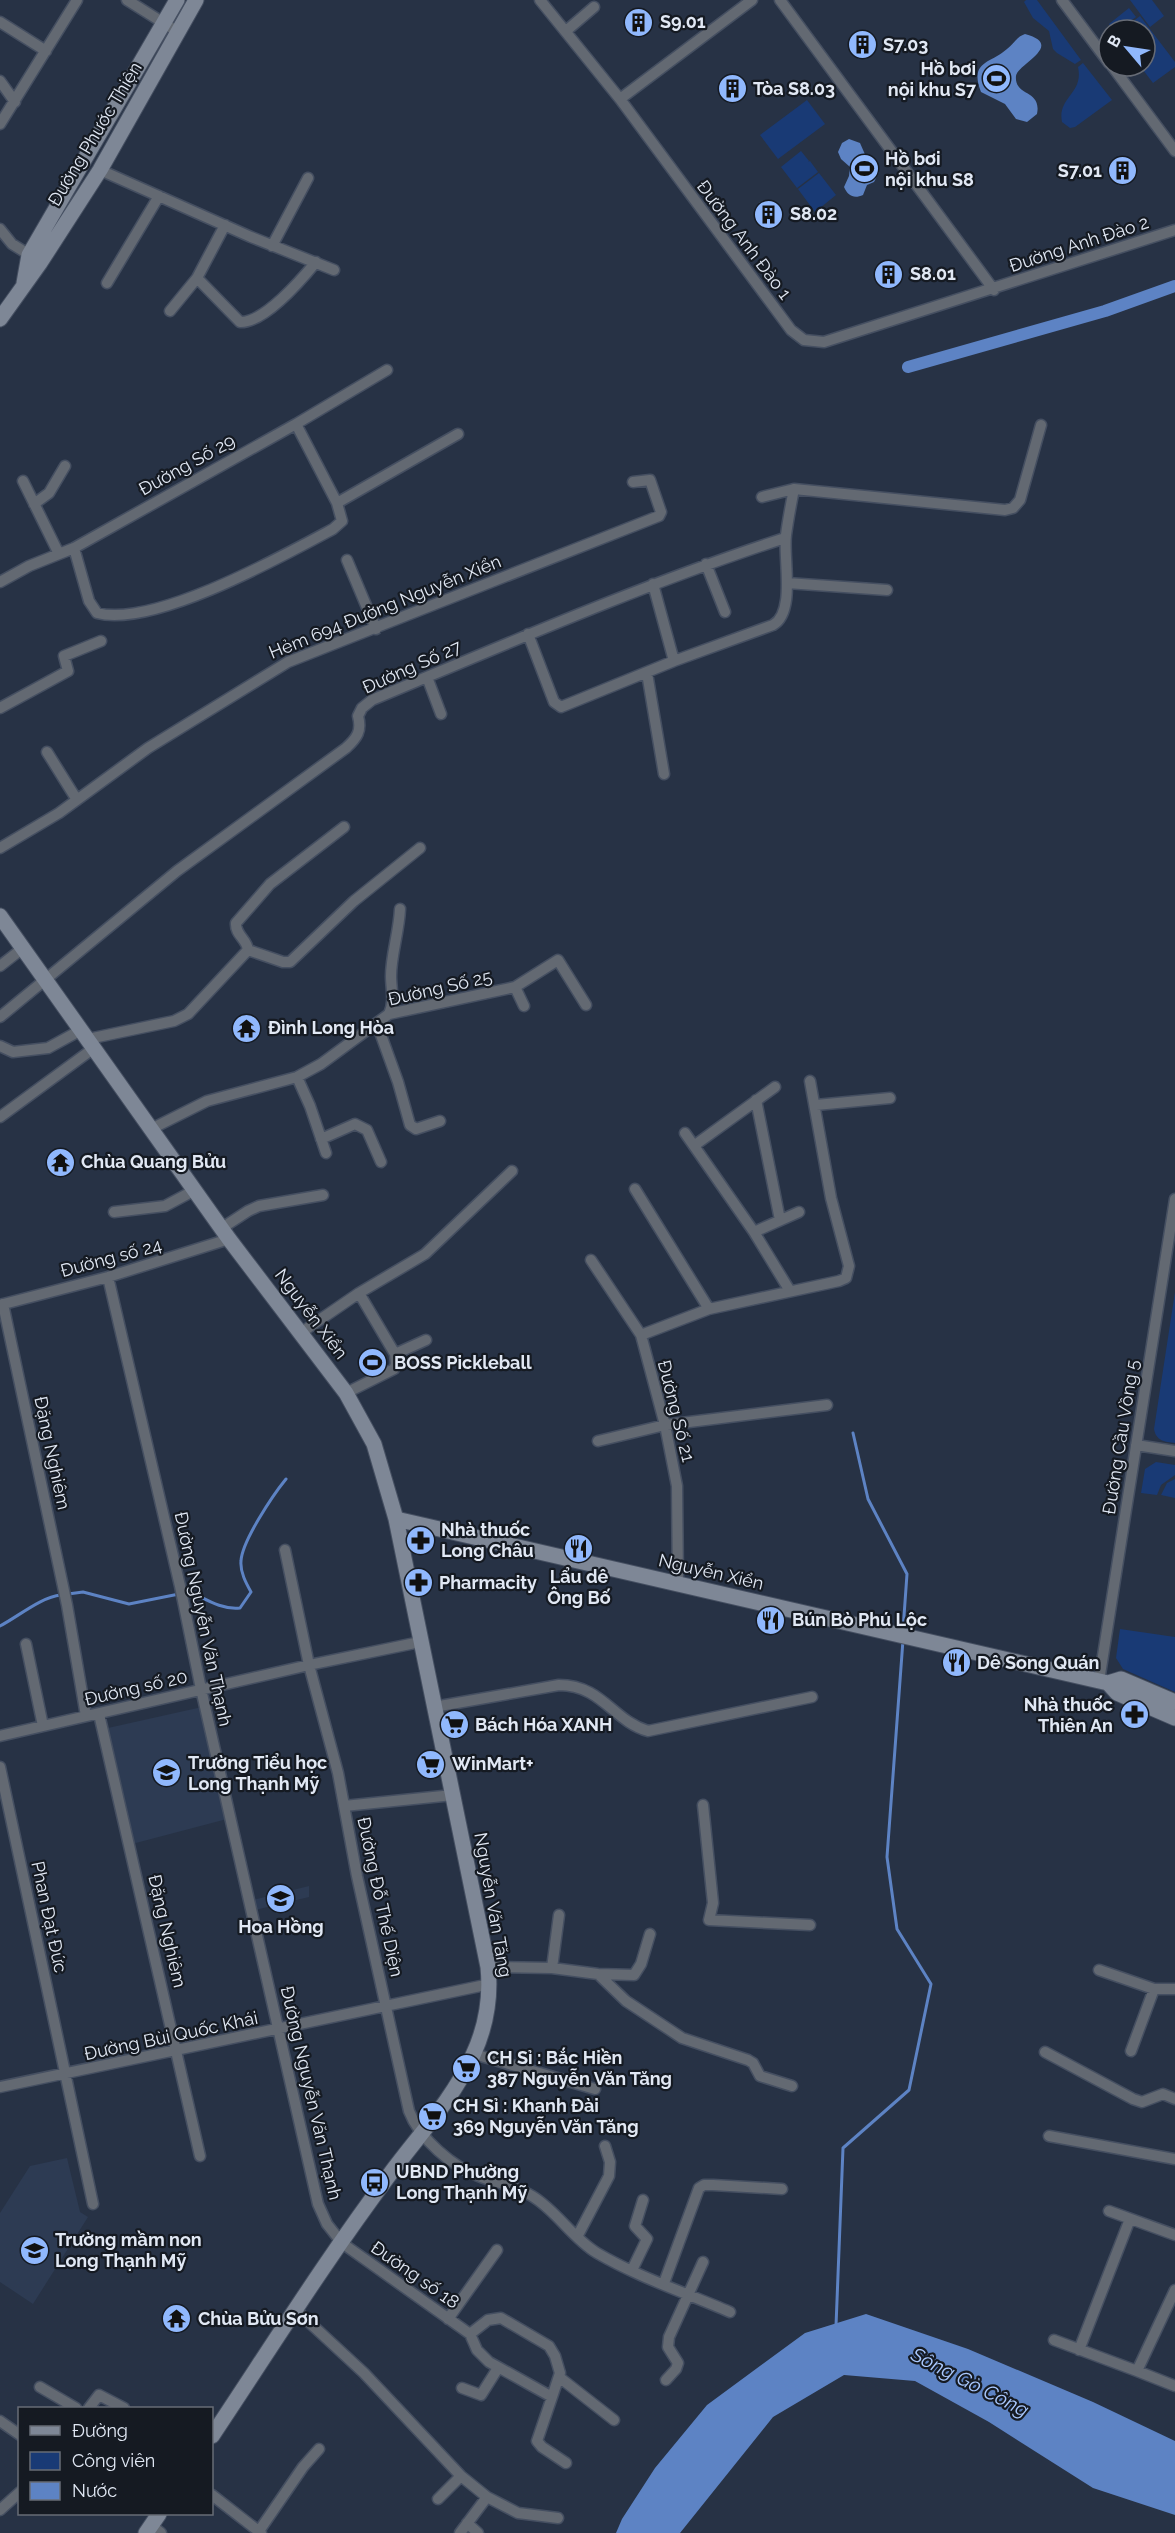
<svg xmlns="http://www.w3.org/2000/svg" width="1175" height="2533" viewBox="0 0 1175 2533" font-family="Raleway,sans-serif">
  <rect width="100%" height="100%" fill="#273245"/>
  <path fill="#2d3b53" d="M202,1707l25,112 -95,25 -24,-116z
    M309,1886v11l-54,13 -2,-10z
    M67,2158l13,54 8,5 -55,87 -33,-22v-69l30,-47z"/>
  <path fill="#193a75" d="M1026,0h11l44,60 -6,4 -18,-11 -4,-4 -4,-18 -16,-13 -9,-16z
    M1130,0h22l12,16 -14,11z
    M1129,8l7,9 -18,13h-5l-4,-6z
    M1140,16l35,46v5l-22,16 -13,-17h5v-36h-23z
    M1083,63l29,37 -37,27 -5,1 -8,-6c-5,-25 22,-28 16,-55z
    M807,100l18,24 -47,35 -18,-24z
    M801,151l8,10 -1,1 2,-1 8,11 -21,16 -16,-21z
    M819,173l17,22 -21,17 -17,-23z
    M1175,1292v151c-10,-1 -19,-2 -21,-14z
    M1156,1462l19,3v10l-14,10 -4,10 -16,-2 4,-24z
    M1175,1479v19l-14,-3 6,-12z
    M1120,1629l55,8v55l-52,-23 -7,-11z"/>
  <path fill="#5d83c4" d="M1025,34c41,11 -8,30 -9,42 -2,21 26,13 21,38l-10,8 -11,-3 -11,-15 -24,-12c-12,-31 9,-28 26,-43 7,-5 9,-12 18,-15z
    M849,139l11,4 7,16 7,4 5,9 -5,10 -7,3 -4,10c-9,4 -15,1 -19,-8l5,-11 1,-9 -9,-8 -3,-7 4,-9z
    M866,2314l102,35 125,53 82,39v74l-82,-27 -104,-66 -74,-41 -71,-6 -71,42 -93,116h-64l6,-14 33,-51 52,-63 98,-72z"/>
  <g fill="none" stroke-linecap="round" stroke-linejoin="round">
    <path stroke="#5d83c4" stroke-width="3" d="M853,1433l15,66 39,75 -4,56
      M185,1592l4,-1c17,8 32,19 51,17l11,-16c-5,-9 -11,-20 -10,-31 1,-20 32,-66 45,-82
      M68,1594l15,-2 46,12 50,-10
      M0,1626c19,-10 41,-29 61,-31
      M836,2326l7,-178 66,-58 22,-106 -34,-55 -10,-72 16,-217"/>
    <path stroke="#5d83c4" stroke-width="12" d="M908,367l197,-56 70,-25"/>
    <defs>
      <path id="street" d="M127,0l51,32
        M540,0l80,99 171,231 13,10 20,2 351,-112
        M780,0l214,290
        M1062,0l47,63
        M0,22l46,29
        M566,31l28,-24
        M1112,66l63,85
        M0,81l15,21
        M620,99l132,-99
        M0,124l77,-124
        M100,170l151,67 83,33
        M225,225l-28,53 43,44c24,1 62,-43 76,-60
        M0,229l12,15 21,13
        M272,246l36,-68
        M107,283l52,-87
        M170,311l27,-33
        M23,481l35,71
        M762,497l32,-8
        M337,503l121,-69
        M34,504l15,-11 16,-27
        M74,548l15,53 8,12c56,15 184,-56 236,-84l9,-8 -5,-18 -41,-79
        M347,560l29,69
        M706,564l19,48
        M0,582l29,-16 45,-18 222,-124 91,-54
        M787,583l100,7
        M653,584l21,77
        M528,634l26,68 7,5 113,-46 99,-36c23,-13 10,-67 13,-90 2,-15 5,-31 8,-46l211,21 8,-2 7,-8 21,-75
        M647,673l17,101
        M427,677l14,37
        M0,708l68,-37 -4,-15 37,-15
        M47,752l30,48
        M0,848l59,-35 89,-65 140,-86 371,-146 2,-4 -11,-32 -17,2
        M248,950l35,12h7l64,-61 66,-53
        M0,966l23,-18
        M515,987l9,19
        M389,1014c6,-13 2,-25 2,-38 0,-21 8,-44 9,-67
        M0,1017l177,-146 169,-123c11,-10 16,-17 12,-32l4,-8 10,-8c137,-57 272,-116 413,-162
        M377,1024l21,58 12,43 6,4 24,-8
        M88,1039l86,-18 14,-7 60,-64c-1,-11 -13,-15 -12,-27l34,-39 74,-57
        M0,1046l13,6 35,-4 33,-18
        M297,1077l13,29 16,47
        M756,1100l24,120
        M816,1105l74,-7
        M0,1117l94,-69
        M151,1129l56,-28 90,-24 24,-13 68,-50 126,-27 43,-27 28,45
        M685,1133l69,99 36,59
        M321,1139l34,-15 12,6 14,32
        M695,1145l80,-58
        M635,1189l74,120
        M114,1212l51,-6 30,-16
        M222,1228l26,-17 11,-5 64,-11
        M754,1232l45,-20
        M591,1260l50,75 24,90 12,61 1,99
        M108,1277l72,309 21,103 117,515 9,20 15,19 128,91 18,-14 13,-2 48,28 6,10 5,17 -8,24 -63,-35 -12,-12 -7,-16
        M359,1293l36,61 31,-14
        M3,1304l64,301 19,111
        M0,1305l108,-28 121,-38
        M302,1332l57,-39 66,-39 87,-83
        M641,1335l68,-26 130,-28 7,-3 3,-12 -18,-68 -21,-117
        M346,1393l48,-24 2,-5 -1,-10
        M598,1441l67,-16 162,-20
        M1136,1445l39,6
        M285,1550l24,115 29,108 19,103 52,235c10,27 44,57 72,66 17,6 35,9 51,19 25,15 40,42 65,57 41,24 89,40 133,59
        M26,1644l17,82
        M1099,1681l76,-482
        M434,1707l125,-22c43,0 54,36 89,46l164,-34
        M99,1714l101,442
        M0,1736l309,-71 111,-23
        M0,1767l93,437
        M703,1805l10,98 -4,17 101,5
        M344,1806l109,-11
        M488,1967l64,1 46,6 36,1 7,-11 9,-30
        M552,1968l7,-53
        M1099,1970l55,19h21
        M598,1974l28,27 56,37 66,22 5,3 7,13 32,10
        M1131,2051l23,-62
        M1045,2052l88,47 9,3 21,-8 12,5
        M474,2054l121,35
        M0,2087l490,-103
        M1049,2136l126,23
        M1109,2211l66,24
        M577,2237l32,-61 1,-14 -5,-16
        M632,2270l15,-31 -12,-13 8,-26
        M664,2283l35,-95 5,-3h9l69,4
        M1175,2290l-38,81 38,15
        M297,2311l67,62 97,103 26,21 31,16 40,5
        M448,2319l49,-69
        M1054,2340l83,31
        M1079,2350l51,-131
        M559,2377l55,43
        M666,2380l10,-11 2,-6 -10,-16 1,-10 34,-75
        M40,2387l36,21
        M462,2388l19,7 17,-27
        M99,2395l25,13
        M552,2397l-15,44 5,6 24,16
        M89,2408l10,-13
        M0,2421l20,14
        M212,2495l49,38
        M438,2499l23,-23
        M0,2510l20,-18
        M467,2523l11,10
        M151,2525l10,8
        M259,2531l44,-64 16,-18
        M460,2533l27,-36"/>
      <path id="secondary" d="M24,283l5,-28 148,-255
        M0,319l40,-56 60,-93 96,-170
        M0,916l229,323 117,154 28,51 22,75 92,448c3,30 -2,60 -15,88 -20,44 -54,80 -83,119 -63,84 -120,175 -178,262
        M396,1519l712,164 13,-4 54,23
        M1108,1683l9,10 58,25
        M146,2533l13,-19"/>
    </defs>
    <use href="#street" stroke="#454f61" stroke-width="13"/>
    <use href="#secondary" stroke="#454f61" stroke-width="17"/>
    <use href="#street" stroke="#636972" stroke-width="10"/>
    <use href="#secondary" stroke="#7e8796" stroke-width="15"/>
  </g>
  <defs>
    <symbol id="building-disc" viewBox="-11 -11 22 22"><circle r="9.5" fill="#90b8fd" stroke="#151a22"/><path d="M-4-6H4V6H1V3H-1V6H-4ZM-2.5-4.3h1.7v1.8h-1.7ZM.8-4.3h1.7v1.8H.8ZM-2.5-1h1.7V.8h-1.7ZM.8-1h1.7V.8H.8Z" fill="#111"/></symbol>
    <symbol id="stadium-disc" viewBox="-11 -11 22 22"><circle r="9.5" fill="#90b8fd" stroke="#151a22"/><path d="M0-5a6.5 5 0 1 0 0 10a6.5 5 0 1 0 0-10ZM-3.5-1.8h7v3.6h-7Z" fill="#111"/></symbol>
    <symbol id="temple-disc" viewBox="-11 -11 22 22"><circle r="9.5" fill="#90b8fd" stroke="#151a22"/><path d="M0-6L5-2H3V0L6.5 2.5H4V6H1.5V3h-3V6H-4V2.5H-6.5L-3 0V-2H-5Z" fill="#111"/></symbol>
    <symbol id="pharmacy-disc" viewBox="-11 -11 22 22"><circle r="9.5" fill="#90b8fd" stroke="#151a22"/><path d="M-2-6h4v4h4v4h-4v4h-4v-4h-4v-4h4Z" fill="#111"/></symbol>
    <symbol id="restaurant-disc" viewBox="-11 -11 22 22"><circle r="9.5" fill="#90b8fd" stroke="#151a22"/><path d="M-5-6h1v4h1v-4h1v4h1v-4h1v5L-1.5 .5V6h-2V.5L-5-1ZM5-6V6H3V1.5H1.5Q1.5-4 5-6Z" fill="#111"/></symbol>
    <symbol id="supermarket-disc" viewBox="-11 -11 22 22"><circle r="9.5" fill="#90b8fd" stroke="#151a22"/><path d="M-6-5.5h2.5l.6 2H6L4.5 2H-2.5L-4.4-4H-6ZM-1.5 3.2a1.3 1.3 0 1 0 .1 0ZM3 3.2a1.3 1.3 0 1 0 .1 0Z" fill="#111"/></symbol>
    <symbol id="school-disc" viewBox="-11 -11 22 22"><circle r="9.5" fill="#90b8fd" stroke="#151a22"/><path d="M0-5L7-2L0 1L-7-2ZM-4 1L0 2.5L4 1V4Q0 6-4 4Z" fill="#111"/></symbol>
    <symbol id="bus-disc" viewBox="-11 -11 22 22"><circle r="9.5" fill="#90b8fd" stroke="#151a22"/><path d="M-5-6H5V4H4V6H2V4H-2V6H-4V4H-5ZM-3.5-4V0h7V-4ZM-3.5 1.2v1.5H-2V1.2ZM2 1.2v1.5H3.5V1.2Z" fill="#111"/></symbol>
  </defs>
  <g fill-rule="evenodd">
    <use href="#building-disc" x="622" y="6" width="33" height="33"/>
    <use href="#building-disc" x="846" y="28" width="33" height="33"/>
    <use href="#stadium-disc" x="980" y="62" width="33" height="33"/>
    <use href="#building-disc" x="716" y="72" width="33" height="33"/>
    <use href="#stadium-disc" x="848" y="152" width="33" height="33"/>
    <use href="#building-disc" x="1106" y="154" width="33" height="33"/>
    <use href="#building-disc" x="752" y="198" width="33" height="33"/>
    <use href="#building-disc" x="872" y="258" width="33" height="33"/>
    <use href="#temple-disc" x="230" y="1012" width="33" height="33"/>
    <use href="#temple-disc" x="44" y="1146" width="33" height="33"/>
    <use href="#stadium-disc" x="356" y="1346" width="33" height="33"/>
    <use href="#pharmacy-disc" x="404" y="1524" width="33" height="33"/>
    <use href="#restaurant-disc" x="562" y="1532" width="33" height="33"/>
    <use href="#pharmacy-disc" x="402" y="1566" width="33" height="33"/>
    <use href="#restaurant-disc" x="754" y="1604" width="33" height="33"/>
    <use href="#restaurant-disc" x="940" y="1646" width="33" height="33"/>
    <use href="#pharmacy-disc" x="1118" y="1698" width="33" height="33"/>
    <use href="#supermarket-disc" x="438" y="1708" width="33" height="33"/>
    <use href="#supermarket-disc" x="414" y="1748" width="33" height="33"/>
    <use href="#school-disc" x="150" y="1756" width="33" height="33"/>
    <use href="#school-disc" x="264" y="1882" width="33" height="33"/>
    <use href="#supermarket-disc" x="450" y="2052" width="33" height="33"/>
    <use href="#supermarket-disc" x="416" y="2100" width="33" height="33"/>
    <use href="#bus-disc" x="358" y="2166" width="33" height="33"/>
    <use href="#school-disc" x="18" y="2234" width="33" height="33"/>
    <use href="#temple-disc" x="160" y="2302" width="33" height="33"/>
  </g>
  <g text-anchor="middle" stroke-width="4.5" stroke-linejoin="round" paint-order="stroke">
    <g font-size="18" font-weight="bold" fill="#e1e8f4" stroke="#151a22" text-anchor="start">
      <text x="660" y="28">S9.01</text>
      <text x="883" y="51">S7.03</text>
      <text x="976" y="75" text-anchor="end">Hồ bơi<tspan x="976" dy="21">nội khu S7</tspan></text>
      <text x="753" y="95">Tòa S8.03</text>
      <text x="885" y="165">Hồ bơi<tspan x="885" dy="21">nội khu S8</tspan></text>
      <text x="1102" y="177" text-anchor="end">S7.01</text>
      <text x="790" y="220">S8.02</text>
      <text x="910" y="280">S8.01</text>
      <text x="268" y="1034">Đình Long Hòa</text>
      <text x="81" y="1168">Chùa Quang Bửu</text>
      <text x="394" y="1369">BOSS Pickleball</text>
      <text x="441" y="1536">Nhà thuốc<tspan x="441" dy="21">Long Châu</tspan></text>
      <text x="579" y="1583" text-anchor="middle">Lẩu dê<tspan x="579" dy="21">Ông Bố</tspan></text>
      <text x="439" y="1589">Pharmacity</text>
      <text x="792" y="1626">Bún Bò Phú Lộc</text>
      <text x="977" y="1669">Dê Song Quán</text>
      <text x="1113" y="1711" text-anchor="end">Nhà thuốc<tspan x="1113" dy="21">Thiên An</tspan></text>
      <text x="475" y="1731">Bách Hóa XANH</text>
      <text x="188" y="1769">Trường Tiểu học<tspan x="188" dy="21">Long Thạnh Mỹ</tspan></text>
      <text x="452" y="1770">WinMart+</text>
      <text x="281" y="1933" text-anchor="middle">Hoa Hồng</text>
      <text x="487" y="2064">CH Sỉ : Bắc Hiền<tspan x="487" dy="21">387 Nguyễn Văn Tăng</tspan></text>
      <text x="453" y="2112">CH Sỉ : Khanh Đài<tspan x="453" dy="21">369 Nguyễn Văn Tăng</tspan></text>
      <text x="396" y="2178">UBND Phường<tspan x="396" dy="21">Long Thạnh Mỹ</tspan></text>
      <text x="55" y="2246">Trường mầm non<tspan x="55" dy="21">Long Thạnh Mỹ</tspan></text>
      <text x="198" y="2325">Chùa Bửu Sơn</text>
    </g>
    <g font-size="18" fill="#e1e8f4" stroke="#151a22">
      <text transform="translate(95 134) rotate(-59)" y="6">Đường Phước Thiện</text>
      <text transform="translate(744 240) rotate(53)" y="6">Đường Anh Đào 1</text>
      <text transform="translate(1079 244) rotate(-18)" y="6">Đường Anh Đào 2</text>
      <text transform="translate(187 465) rotate(-29)" y="6">Đường Số 29</text>
      <text transform="translate(385 607) rotate(-22)" y="6">Hẻm 694 Đường Nguyễn Xiển</text>
      <text transform="translate(412 667) rotate(-24)" y="6">Đường Số 27</text>
      <text transform="translate(440 988) rotate(-13)" y="6">Đường Số 25</text>
      <text transform="translate(111 1258) rotate(-15)" y="6">Đường số 24</text>
      <text transform="translate(311 1314) rotate(53)" y="6">Nguyễn Xiển</text>
      <text transform="translate(676 1411) rotate(76)" y="6">Đường Số 21</text>
      <text transform="translate(1121 1437) rotate(-81)" y="6">Đường Cầu Vồng 5</text>
      <text transform="translate(52 1453) rotate(78)" y="6">Đặng Nghiêm</text>
      <text transform="translate(711 1572) rotate(13)" y="6">Nguyễn Xiển</text>
      <text transform="translate(203 1619) rotate(78)" y="6">Đường Nguyễn Văn Thạnh</text>
      <text transform="translate(136 1688) rotate(-13)" y="6">Đường số 20</text>
      <text transform="translate(380 1897) rotate(78)" y="6">Đường Đỗ Thế Diện</text>
      <text transform="translate(493 1905) rotate(80)" y="6">Nguyễn Văn Tăng</text>
      <text transform="translate(49 1917) rotate(78)" y="6">Phan Đạt Đức</text>
      <text transform="translate(167 1931) rotate(77)" y="6">Đặng Nghiêm</text>
      <text transform="translate(171 2036) rotate(-12)" y="6">Đường Bùi Quốc Khái</text>
      <text transform="translate(311 2093) rotate(77)" y="6">Đường Nguyễn Văn Thạnh</text>
      <text transform="translate(415 2275) rotate(35)" y="6">Đường số 18</text>
    </g>
    <g font-size="20" font-style="italic" fill="#aac9ff" stroke="#151a22">
      <text transform="translate(970 2382) rotate(27)" y="7">Sông Gò Công</text>
    </g>
  </g>
  <rect x="18" y="2407" width="195" height="108" fill="#151a22" stroke="#676c76" stroke-width="1.5"/>
  <rect x="30" y="2426" width="30" height="9" fill="#7e8796" stroke="#676c76" stroke-width="1.5"/>
  <text x="72" y="2437" font-size="18" fill="#e1e8f4">Đường</text>
  <rect x="30" y="2452" width="30" height="18" fill="#193a75" stroke="#676c76" stroke-width="1.5"/>
  <text x="72" y="2467" font-size="18" fill="#e1e8f4">Công viên</text>
  <rect x="30" y="2482" width="30" height="18" fill="#5d83c4" stroke="#676c76" stroke-width="1.5"/>
  <text x="72" y="2497" font-size="18" fill="#e1e8f4">Nước</text>
  <g transform="translate(1127 48) rotate(299)"><circle r="28" fill="#151a22" stroke="#676c76" stroke-width="1.5"/>
  <path d="M0-4.5L10 22L0 15L-10 22Z" fill="#90b8fd"/>
  <text y="-9" font-size="16" font-weight="bold" text-anchor="middle" fill="#e1e8f4">B</text>
  </g>
</svg>
